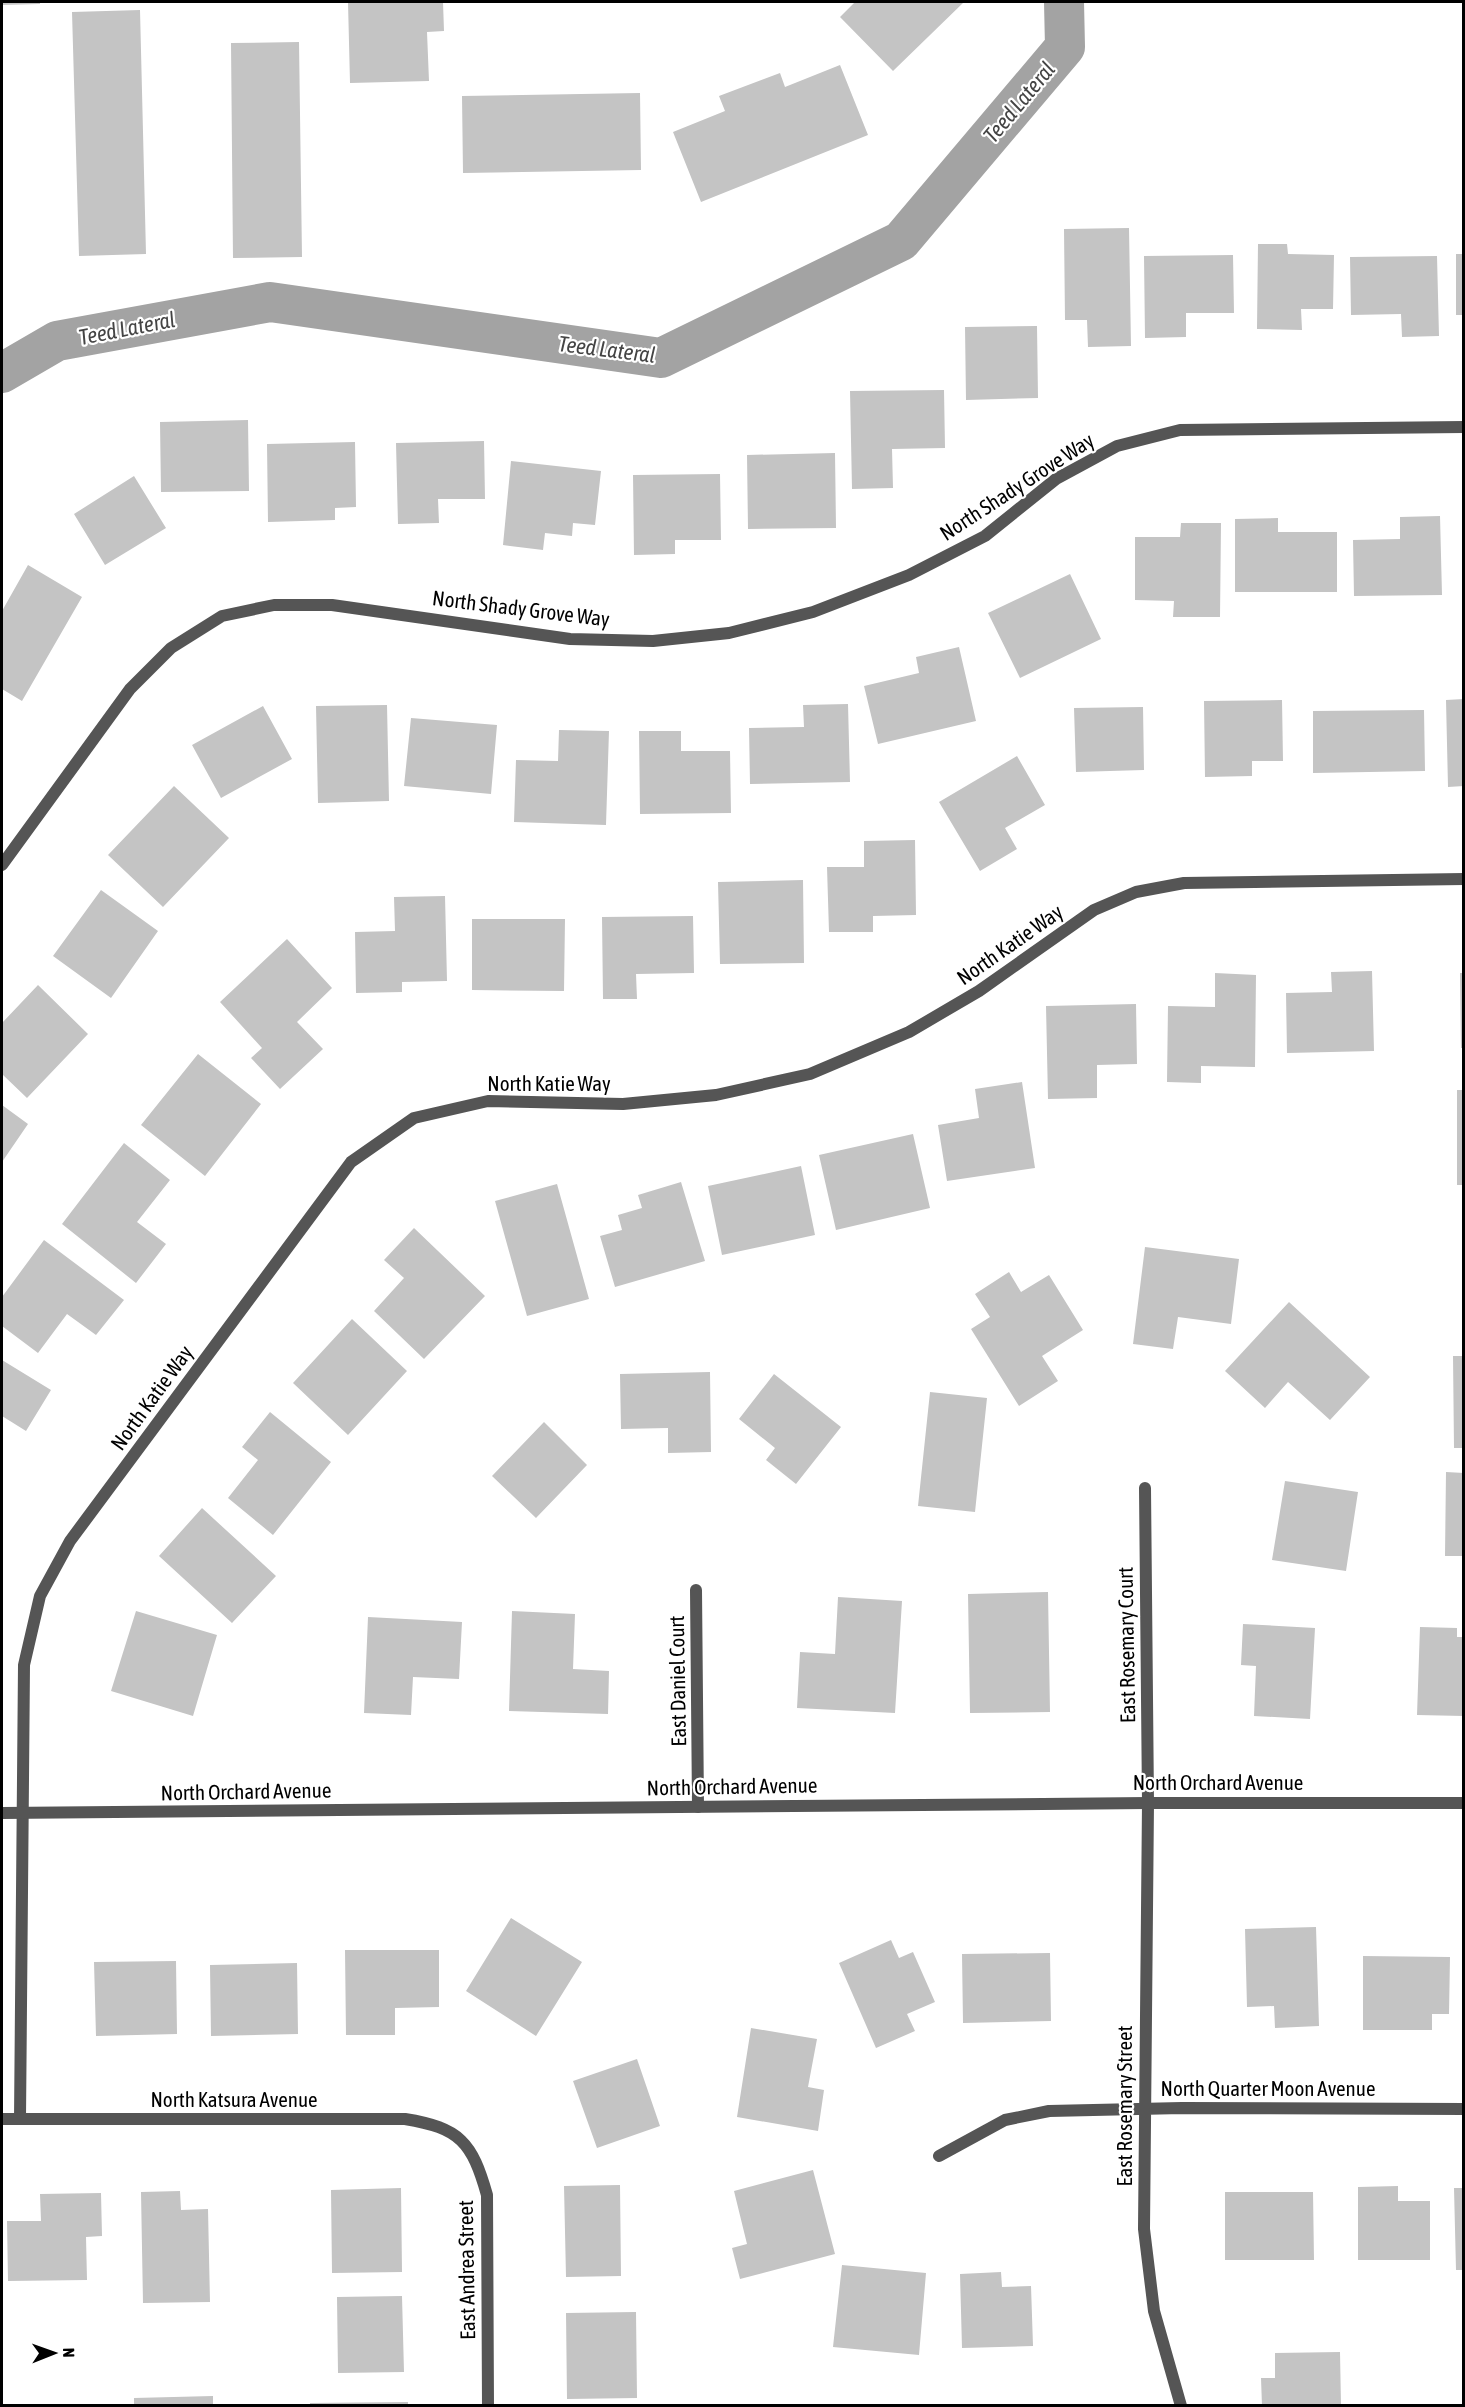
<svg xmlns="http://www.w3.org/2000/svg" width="1465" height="2407" viewBox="0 0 1465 2407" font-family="'Asap Condensed',sans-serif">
  <rect width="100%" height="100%" fill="#fff"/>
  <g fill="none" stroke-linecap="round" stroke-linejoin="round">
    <path stroke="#a3a3a3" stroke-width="40" d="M2,373l55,-32 213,-39 391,56 240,-117 164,-194 -1,-45"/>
  </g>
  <path fill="#c4c4c4" d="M2,2h38v2l-38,1z
    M348,2h95l1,29 -17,1 2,49 -79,2z
    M855,2h109l-71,69 -53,-54z
    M140,10l6,244 -67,2 -7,-244z
    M299,42l3,215 -69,1 -2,-215z
    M840,65l28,70 -167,67 -28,-70 52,-21 -6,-15 61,-23 5,14z
    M640,93l1,77 -178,3 -1,-77z
    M1129,228l2,118 -43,1 -1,-27h-22l-1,-91z
    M1258,244h29l1,10 46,1 -1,54h-32l1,21 -45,-1z
    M1456,254h8v61h-8z
    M1233,255l1,58h-48v24l-41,1 -1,-82z
    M1437,256l2,80 -37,1 -1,-23 -50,1 -1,-58z
    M1037,326l1,72 -72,2 -1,-73z
    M944,390l1,58 -53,1 1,39 -41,1 -2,-98z
    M248,420l1,71 -88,1 -1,-70z
    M484,441l1,58h-47l1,24 -41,1 -2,-81z
    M355,442l1,65 -21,1v12l-67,2 -1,-78z
    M835,453l1,75 -88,1 -1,-74z
    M511,461l90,10 -6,54 -22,-2 -1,13 -27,-3 -2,17 -40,-5z
    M720,474l1,66h-46v14l-41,1 -1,-80z
    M134,476l32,52 -61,37 -31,-51z
    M1440,516l2,79 -88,1 -1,-56 47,-1v-22z
    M1278,518v14h59v60h-102v-73z
    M1181,523h40l-1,94h-47l1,-16 -39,-1v-63h45z
    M28,565l54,32 -60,104 -20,-12v-78z
    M1070,574l31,65 -81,39 -32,-65z
    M959,647l17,74 -98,23 -14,-58 55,-13 -3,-16z
    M1464,699v87l-16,1 -2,-87z
    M1282,700l1,61h-31v15l-47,1 -1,-76z
    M848,704l2,78 -100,2 -1,-56 55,-1 -1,-22z
    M387,705l2,96 -71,2 -2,-97z
    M263,706l29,53 -71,39 -29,-53z
    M1143,707l1,63 -68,2 -2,-64z
    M1424,710l1,61 -112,2v-62z
    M411,718l86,7 -6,69 -87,-8z
    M559,730l50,1 -3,94 -92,-3 2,-62 42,1z
    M639,731h42v20h49l1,62 -91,1z
    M1017,756l28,49 -40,23 12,21 -37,22 -41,-69z
    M174,786l55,52 -66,69 -55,-52z
    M915,840l1,75 -43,1v16h-44l-2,-65h37v-26z
    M803,880l1,83 -84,1 -2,-82z
    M101,890l57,41 -47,67 -58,-42z
    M445,896l2,85 -45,1v10l-46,1 -1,-61 40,-1 -1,-34z
    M693,916l1,57 -58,1 1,25h-34l-1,-82z
    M472,919h93l-1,72 -92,-1z
    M287,939l45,49 -35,34 26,27 -43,40 -29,-31 11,-10 -42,-46z
    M1372,971l2,80 -87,2 -1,-60 46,-1 -1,-20z
    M1215,973l41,2 -1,92 -54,-1v17l-34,-1 1,-76 47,1z
    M1460,973h4v75h-3z
    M38,985l50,49 -61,64 -25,-24v-51z
    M1136,1004l1,60 -40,1v33l-49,1 -2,-93z
    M198,1054l63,50 -56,72 -64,-51z
    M1022,1082l13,86 -88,13 -9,-56 41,-7 -4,-29z
    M1457,1090h7v95h-7z
    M2,1105l26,19 -26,38z
    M913,1134l17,74 -94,22 -17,-75z
    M124,1143l46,37 -33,42 29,22 -30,39 -74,-59z
    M801,1166l14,69 -93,20 -14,-69z
    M681,1182l24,79 -90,26 -15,-51 22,-6 -4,-15 24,-7 -4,-13z
    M557,1184l32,115 -62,17 -32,-115z
    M414,1228l71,68 -61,63 -50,-48 30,-33 -20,-18z
    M44,1240l80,60 -28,35 -29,-21 -29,39 -36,-27v-29z
    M1145,1247l94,12 -8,65 -53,-7 -5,32 -40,-5z
    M1009,1272l12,20 28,-17 34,55 -41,26 16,25 -39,25 -48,-77 19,-12 -15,-23z
    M1289,1302l81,75 -40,43 -42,-38 -23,26 -40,-37z
    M352,1319l55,52 -59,64 -55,-52z
    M1453,1356h11v92h-10z
    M2,1360l49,30 -25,41 -24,-15z
    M710,1372l1,80 -43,1v-25l-47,1 -1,-55z
    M774,1374l67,53 -45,57 -30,-24 9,-12 -36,-29z
    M930,1392l57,6 -12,114 -57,-6z
    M270,1412l61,50 -58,73 -45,-37 30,-38 -16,-13z
    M544,1422l43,43 -51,53 -44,-42z
    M1446,1472l18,1v83h-19z
    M1285,1481l73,11 -12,79 -74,-11z
    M202,1508l74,68 -44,47 -73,-67z
    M1048,1592l2,120 -80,1 -2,-119z
    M838,1597l64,4 -7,112 -98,-5 3,-56 35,2z
    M136,1611l81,24 -24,81 -82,-25z
    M512,1611l63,3 -2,55 36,2 -1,43 -99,-3z
    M368,1617l94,5 -3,57 -46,-2 -2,38 -47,-2z
    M1243,1624l72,4 -5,91 -56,-3 2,-50 -15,-1z
    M1420,1627l37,1v9h7v79l-47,-1z
    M511,1918l71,44 -46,74 -70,-45z
    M1316,1927l3,99 -44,2 -1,-22 -27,1 -2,-78z
    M891,1940l8,18 14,-6 22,50 -28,12 8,17 -39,17 -37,-85z
    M345,1950h94v57l-44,1v27h-49z
    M1050,1953l1,68 -88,2 -1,-69z
    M1363,1956l87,1 -1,57h-17v16h-69z
    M176,1961l1,73 -81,2 -2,-74z
    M297,1963l1,71 -87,2 -1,-71z
    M751,2028l66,11 -9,48 16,3 -6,41 -81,-14z
    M637,2059l23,67 -63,22 -24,-67z
    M813,2170l22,84 -95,25 -8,-31 15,-4 -13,-53z
    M620,2185l1,91 -55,1 -2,-91z
    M1398,2186v15h32v59h-72v-73z
    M401,2188l1,84 -70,1 -1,-83z
    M1454,2188h10v82h-8z
    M180,2191l1,19 27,-1 2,93 -67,1 -2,-111z
    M1225,2192h88l1,68h-89z
    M101,2193l1,43 -16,1 1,43 -79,1 -1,-60h34l-1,-27z
    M842,2265l84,8 -7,82 -86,-8z
    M1001,2272l1,15 29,-1 2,60 -71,2 -2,-74z
    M402,2296l2,76 -66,1 -1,-76z
    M636,2312l1,86 -70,1 -1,-86z
    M1340,2352l1,54h-79l-1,-28h14v-25z
    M213,2396v10h-79v-8z
    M408,2402v4h-98v-3z"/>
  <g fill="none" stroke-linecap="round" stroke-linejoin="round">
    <path stroke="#555" stroke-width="12" d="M2,865l128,-176 41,-41 51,-32 52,-11h58l238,34 83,2 76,-8 84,-21 96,-37 76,-39 71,-57 61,-33 63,-16 284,-3
      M1145,1488l3,315 -4,426 10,82 27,95
      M696,1590l2,217
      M2,2119h403c55,9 67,23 82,76l1,211
      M20,2119l4,-454 16,-69 30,-55 281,-379 63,-44 74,-17 135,3 93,-9 94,-21 99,-42 70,-41 115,-81 42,-18 48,-9 280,-4
      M939,2156l66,-36 44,-9 133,-3 282,1"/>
    <path stroke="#555" stroke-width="12" d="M2,1813l1146,-10h316"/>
  </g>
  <g text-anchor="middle" stroke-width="4.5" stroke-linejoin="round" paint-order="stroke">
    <g font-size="21" fill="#000" stroke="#fff">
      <text transform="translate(1017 487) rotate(-33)" y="7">North Shady Grove Way</text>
      <text transform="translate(521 609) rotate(7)" y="7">North Shady Grove Way</text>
      <text transform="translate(1010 945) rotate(-35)" y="7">North Katie Way</text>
      <text x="549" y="1091">North Katie Way</text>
      <text transform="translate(152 1398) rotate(-54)" y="7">North Katie Way</text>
      <text transform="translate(1127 1645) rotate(-91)" y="7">East Rosemary Court</text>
      <text transform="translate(678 1681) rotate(-91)" y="7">East Daniel Court</text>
      <text x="1218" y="1790">North Orchard Avenue</text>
      <text transform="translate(732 1787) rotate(-1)" y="7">North Orchard Avenue</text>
      <text transform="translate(246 1792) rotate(-1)" y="7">North Orchard Avenue</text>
      <text x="1268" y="2096">North Quarter Moon Avenue</text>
      <text x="234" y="2107">North Katsura Avenue</text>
      <text transform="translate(1125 2106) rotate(-90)" y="7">East Rosemary Street</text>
      <text transform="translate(467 2270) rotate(-91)" y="7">East Andrea Street</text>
    </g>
    <g font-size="22" font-style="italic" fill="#444" stroke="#fff">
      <text transform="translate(1019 102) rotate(-50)" y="8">Teed Lateral</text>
      <text transform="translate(127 328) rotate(-11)" y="8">Teed Lateral</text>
      <text transform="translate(607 349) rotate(7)" y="8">Teed Lateral</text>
    </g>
  </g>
  <rect width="1465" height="2407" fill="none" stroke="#000000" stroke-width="6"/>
  <g transform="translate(54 2353) rotate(89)" stroke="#ffffff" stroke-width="4.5" paint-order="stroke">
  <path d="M0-4.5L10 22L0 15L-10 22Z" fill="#000000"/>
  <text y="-9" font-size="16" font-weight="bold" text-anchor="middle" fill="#000000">N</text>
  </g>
</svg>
